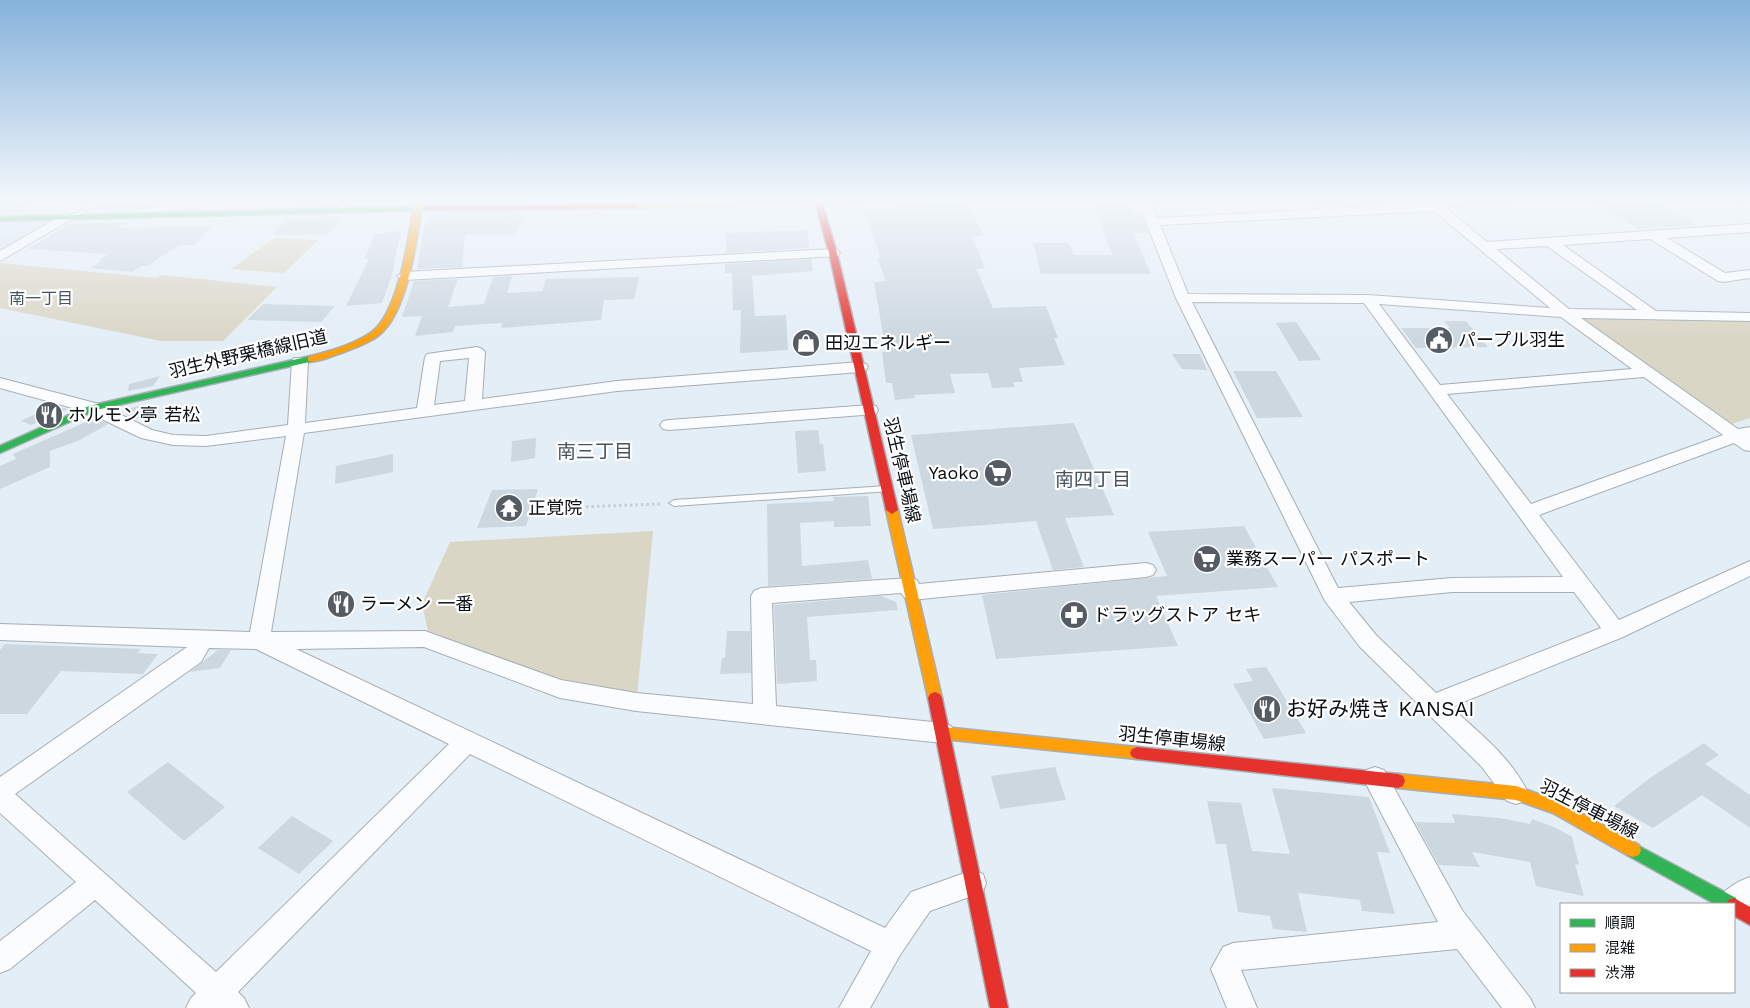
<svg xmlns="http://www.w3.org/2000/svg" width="1750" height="1008" viewBox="0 0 1750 1008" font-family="'Work Sans','Noto Sans JP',sans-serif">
  <rect width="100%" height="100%" fill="#e4eef7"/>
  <path fill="#d1e2f1" d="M0,204l8,2 -4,3 1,1 64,1 -69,43z"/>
  <path fill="#dad6c6" d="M274,238l44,2 -34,33 -53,-4z
    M0,263l157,15 4,-3 116,12 -54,54h-62l-161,-33z
    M1577,317l173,4v97l-18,6z
    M653,531l-16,166 -72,-14 -137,-52 -6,-27 28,-62z"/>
  <path fill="#ccd7e0" d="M23,199h11l-10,12 -24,1z
    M438,199h70l-1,1 -69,1z
    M1093,199h33l7,16h8l7,18h-15l18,41h-110l-8,-31h36l5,12h38z
    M1589,199h62l45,26 -57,4z
    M105,201l55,2 -8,5 -60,2z
    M966,203l18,33 -12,1 13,31 -9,1 17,39 53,-2 12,32h-4l11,27 -46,3 4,14h-10l2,5 -23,1 -4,-15 -38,1 5,19 -41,2 1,3 -20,2 -3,-17h-6l-4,-31 4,-1 -12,-69 12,-1 -9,-23h4l-17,-48 32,-1 -1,-4z
    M525,214l-10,20 -50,1 -3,32 -45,2 7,-42 9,-12z
    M341,218l-12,16 -57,1 13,-16z
    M127,222l-10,6 95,-2 -18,19h-15l-32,21h-5l-10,6 -42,-4 12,-7 -4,-1 10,-6 -80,-5 41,-25z
    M808,230l1,18 -83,5v-20z
    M401,231l-9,44 -10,28 -36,3 23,-47h-5l11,-25z
    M811,259l2,12 -61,5 3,40 31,-1 2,35 -48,3 1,-43h-8l-1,-37h-7v-9z
    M512,276l-5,17 35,-2 4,-12 93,-2 -5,22 -30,1 -3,20 -100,8 1,-5 -47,3 -2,6 -38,4 7,-20 -20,1 12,-36 44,-2 -10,28 36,-3 9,-27z
    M263,304l72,2 -14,16 -74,-2z
    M1444,321h22l22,26 -72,1 -15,-20h49z
    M1296,322l8,12 17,26 -22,1 -23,-38z
    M1172,354h28l7,16 -25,-1z
    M1233,371h43l27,46 -46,1z
    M160,376l-7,10 -25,5 1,-7z
    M53,405l15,4 -37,16 -10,-4z
    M143,405l11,4 -17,10 -10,-4v-6z
    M95,418l13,6 -28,16 -30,11v16l-50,22v-23l16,-7 -3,-5z
    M1074,423l40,92 -49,3 19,49 -31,3 -17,-49 -103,8 -22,-94z
    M818,430l2,14h3l3,27 -28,2 -3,-42z
    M536,438l-1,20 -24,4 1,-21z
    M393,454v18l-58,12 1,-18z
    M538,489l-12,37 -49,2 15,-38z
    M868,496l3,30 -37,1v-6l-34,2 2,43 66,-6 4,19 -104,7 -1,-82 67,-3 -1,-4z
    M1244,526l34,61 -122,9 22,50 -182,13 -14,-64 185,-19 -19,-44z
    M881,596l15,6 2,8 -91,7 3,43h6l1,21 -40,3 -3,-79z
    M727,631h23l1,42 -31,1 2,-16h3z
    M5,644l136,5 -4,4 21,1 -15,20 -82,-3 -34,43h-27v-64z
    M218,650h13l-11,18 -30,4z
    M1266,667l7,11 33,55 -42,6 -31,-55 20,-3 -7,-12z
    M1704,743l15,12 -14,9 45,31v33l-48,-33 -49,33 -39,-22 36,-28z
    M168,762l57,45 -41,34 -57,-49z
    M1055,767l11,33 -66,9 -9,-33z
    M1272,788l97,9 21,56 -13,-1 18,62 -33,-3 -2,-11 -62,-7 9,39 -34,-3 -3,-13 -32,-4 -12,-68h-10l-9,-43 34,2 11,48 38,3z
    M1452,814l48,4 30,6 2,-5 24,9 16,9 7,28 -4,-1 9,32 -48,-10 -6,-24 -58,-10 8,15 -41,-2 -24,-43 40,1z
    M292,816l41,25 -34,33 -41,-26z"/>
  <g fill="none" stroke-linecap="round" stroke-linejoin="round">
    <defs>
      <path id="lane" d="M96,199h7l-28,19h-4v-2z
        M297,199l45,2 5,3 -4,7 -2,1 -3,-2 2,-5 -40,-4z
        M1310,199h6l14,13v2h-4z
        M887,486l5,3 -2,2 -216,15 -5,-3 5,-3z"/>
      <path id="street" d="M1137,199h12l8,19 268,-14 -4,-5 15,1 78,-1 -2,3 -4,1 -64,4 43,35 263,-18v8l-83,6 58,35 25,-3v8l-27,4 -5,-1 -68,-42 -87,6 93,66 94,2v8l-169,-3 157,111 12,-2v24l-6,-1 -10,-7 -195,72 80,105 131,-59v15l-127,61 -172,70c27,25 61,51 77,86l-3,8 -9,3 -9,-3 -25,-34 -122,-120 -35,-46 -149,-303zM1434,211l116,97 -182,-13 -180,-1 -28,-69zM1547,246l90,64 -68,-1 -73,-60zM1192,302l172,1 199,274 -111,1 -114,10zM1379,304l182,13 71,52 -192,16zM1644,377l79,58 -192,69 -84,-110zM1452,592h122l27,36 -165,65 -60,-58 -27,-33z
        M1731,199h14l5,2v9z
        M66,213l6,4 -2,3 -70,41v-10z
        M833,249l5,1 2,3 -2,3 -434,24 -7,-4 7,-4z
        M477,347l5,2 3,3 -3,47 135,-18 243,-19 6,2 2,3 -2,3 -6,2 -243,19 -313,42 -33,199 154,-1 136,49 75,13 117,11 -2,-108 3,-5 7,-3 149,-10 7,2 2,4 227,-21 7,2 3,5 -3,5 -7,2 -235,23 -7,-3 -3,-4 -129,10 4,103 167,17 8,3 4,7 -4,7 -8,3 -307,-32 -76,-13 -136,-51 -128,2 589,279 26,-36 62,-22 10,4 3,9 -3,9 -53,19 -30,44 -30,53h-31l32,-57 -401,-197 -232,238 6,6 5,10h-63l5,-10 5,-5 -101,-93 -85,69 -10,4v-32l76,-59 -76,-69v-36l187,-130 -187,-7v-16l250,8 36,-196 -80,10 -33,-1 -32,-7 -54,-26 -87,-24v-10l99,26 53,26 21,5 33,1 82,-11 4,-64 2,-3h12l2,3 -3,62 112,-15 8,-51 2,-3zM469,358l-4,43 -31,4 6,-44zM209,648l47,1 193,95 -233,228 -201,-178 186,-132z
        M870,405l6,1 2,4 -2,4 -207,16 -6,-1 -3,-4 3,-4 6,-1z
        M1375,767l9,3 78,140 68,88 5,10h-33l-45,-59 -216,21 16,38h-30l-16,-39 12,-22 10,-4 205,-21 -75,-144 3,-8z
        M1750,877v29l-16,10v-12h-18c6,-14 20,-22 34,-27z"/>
      <path id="fast" d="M430,206h3v4l-433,11v-4z
        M311,356l5,3 -2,2 -218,49 -96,43v-7l89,-40z
        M1633,843l103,55 2,6 -2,6h-2v-6h-19l-88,-49 -2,-5 2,-5z"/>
      <path id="slow" d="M415,199h8c-6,37 -14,112 -44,136 -10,8 -23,12 -35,17 -10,3 -25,11 -36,9v-4c21,-6 46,-12 64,-25 28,-22 37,-99 43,-133z
        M813,199h66l-4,2 -242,7 -4,-2 4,-2z
        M892,506l6,4 44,188 -2,4 -5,2 -5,-2 -2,-4 -42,-188z
        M943,727l194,20 5,2 2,4 -2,4 -5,2 -194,-20 -5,-2 -2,-4 2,-4z
        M1398,774l118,12 47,17 76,42 2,5 -2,5 -6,2 -6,-2 -74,-42 -37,-13 -118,-12 -5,-2 -2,-5 2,-5z"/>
      <path id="jam" d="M814,199h7l16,54 61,257 -6,4 -6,-4 -57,-257z
        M633,204l4,2 -1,2 -206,2 -4,-2 4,-2z
        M935,692l5,2 2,4 66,310h-18l-62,-310 2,-4z
        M1137,747l261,27 5,2 2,5 -2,5 -5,2 -261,-29 -5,-2 -2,-4 2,-4z
        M1734,898l16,9v18l-16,-9v-12h-7l1,-4z"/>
    </defs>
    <use href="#lane" stroke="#a6aeb5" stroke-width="2"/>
    <use href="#street" stroke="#a6aeb5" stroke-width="2"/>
    <use href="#fast" stroke="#a6aeb5" stroke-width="3"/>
    <use href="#slow" stroke="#a6aeb5" stroke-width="3"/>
    <use href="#jam" stroke="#a6aeb5" stroke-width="3"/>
    <path stroke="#cacdcf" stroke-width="3" stroke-dasharray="2.5 3" stroke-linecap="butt" d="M553,508l108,-4"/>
    <use href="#lane" fill="#fbfcfe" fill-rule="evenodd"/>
    <use href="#street" fill="#fbfcfe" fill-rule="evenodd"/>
    <use href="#fast" fill="#30b455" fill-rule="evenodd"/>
    <use href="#slow" fill="#ff9f0a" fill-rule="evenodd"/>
    <use href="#jam" fill="#e5322d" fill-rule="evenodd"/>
  </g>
  <linearGradient id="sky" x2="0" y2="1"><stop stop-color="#86b2da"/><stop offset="0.59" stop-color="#f3f7fb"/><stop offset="1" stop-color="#f3f7fb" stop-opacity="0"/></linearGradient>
  <rect width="1750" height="340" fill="url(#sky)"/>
  <defs>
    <symbol id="civic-disc" viewBox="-11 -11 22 22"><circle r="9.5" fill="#555c63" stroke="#fff"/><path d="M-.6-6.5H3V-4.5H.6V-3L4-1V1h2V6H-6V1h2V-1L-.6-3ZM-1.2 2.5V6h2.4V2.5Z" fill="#fff"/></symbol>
    <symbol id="shop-disc" viewBox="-11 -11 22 22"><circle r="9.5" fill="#555c63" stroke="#fff"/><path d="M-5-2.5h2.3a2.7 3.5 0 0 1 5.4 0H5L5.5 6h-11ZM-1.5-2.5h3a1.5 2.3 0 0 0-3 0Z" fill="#fff"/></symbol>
    <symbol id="restaurant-disc" viewBox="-11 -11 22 22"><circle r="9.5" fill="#555c63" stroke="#fff"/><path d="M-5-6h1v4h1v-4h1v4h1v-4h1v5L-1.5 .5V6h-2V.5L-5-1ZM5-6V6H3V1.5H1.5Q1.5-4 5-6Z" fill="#fff"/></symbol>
    <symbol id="supermarket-disc" viewBox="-11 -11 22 22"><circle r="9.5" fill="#555c63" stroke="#fff"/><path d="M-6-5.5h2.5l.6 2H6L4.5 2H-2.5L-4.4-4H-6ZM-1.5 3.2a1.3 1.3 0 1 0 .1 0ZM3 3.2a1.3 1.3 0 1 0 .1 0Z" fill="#fff"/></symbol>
    <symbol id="temple-disc" viewBox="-11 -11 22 22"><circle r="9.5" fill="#555c63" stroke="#fff"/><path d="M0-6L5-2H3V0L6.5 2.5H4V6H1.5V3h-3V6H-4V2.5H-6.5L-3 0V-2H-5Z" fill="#fff"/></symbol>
    <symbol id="pharmacy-disc" viewBox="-11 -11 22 22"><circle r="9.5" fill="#555c63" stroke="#fff"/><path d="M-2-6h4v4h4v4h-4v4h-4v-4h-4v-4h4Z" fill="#fff"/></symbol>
  </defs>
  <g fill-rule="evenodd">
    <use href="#civic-disc" x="1423" y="324" width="32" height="32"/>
    <use href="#shop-disc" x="790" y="327" width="32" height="32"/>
    <use href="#restaurant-disc" x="33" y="399" width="32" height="32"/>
    <use href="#supermarket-disc" x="982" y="457" width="32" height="32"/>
    <use href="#temple-disc" x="493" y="492" width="32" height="32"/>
    <use href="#supermarket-disc" x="1191" y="543" width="32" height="32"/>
    <use href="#restaurant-disc" x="325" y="588" width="32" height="32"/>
    <use href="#pharmacy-disc" x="1058" y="599" width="32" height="32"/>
    <use href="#restaurant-disc" x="1251" y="693" width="32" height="32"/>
  </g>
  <g text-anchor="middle" stroke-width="4.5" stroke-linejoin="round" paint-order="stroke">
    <g font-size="16" fill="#455562" stroke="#fff">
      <text x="41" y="304">南一丁目</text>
    </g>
    <g font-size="18" fill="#080e13" stroke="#fff" text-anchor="start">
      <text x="1458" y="346">パープル羽生</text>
      <text x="825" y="349">田辺エネルギー</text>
      <text x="68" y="421">ホルモン亭 若松</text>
      <text x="979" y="479" text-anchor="end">Yaoko</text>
      <text x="528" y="514">正覚院</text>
      <text x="1226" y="565">業務スーパー パスポート</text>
      <text x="360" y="610">ラーメン 一番</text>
      <text x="1093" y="621">ドラッグストア セキ</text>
    </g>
    <g font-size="18" fill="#080e13" stroke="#fff">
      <text transform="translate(248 354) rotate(-13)" y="6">羽生外野栗橋線旧道</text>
      <text transform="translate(902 470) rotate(77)" y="6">羽生停車場線</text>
      <text transform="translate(1172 739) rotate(6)" y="6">羽生停車場線</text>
      <text transform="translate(1589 809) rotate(27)" y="6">羽生停車場線</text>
    </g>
    <g font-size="19" fill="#455562" stroke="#fff">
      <text x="595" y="458">南三丁目</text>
      <text x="1093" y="486">南四丁目</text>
    </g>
    <g font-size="21" fill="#080e13" stroke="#fff" text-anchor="start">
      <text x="1286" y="716">お好み焼き KANSAI</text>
    </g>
  </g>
  <rect x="1560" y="903" width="175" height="90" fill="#ffffff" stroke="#9c9fa1"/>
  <rect x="1570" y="919" width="25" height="8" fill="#30b455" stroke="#9c9fa1"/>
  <text x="1605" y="928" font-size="15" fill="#080e13">順調</text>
  <rect x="1570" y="944" width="25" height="8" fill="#ff9f0a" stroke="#9c9fa1"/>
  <text x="1605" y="953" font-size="15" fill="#080e13">混雑</text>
  <rect x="1570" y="969" width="25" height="8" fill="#e5322d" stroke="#9c9fa1"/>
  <text x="1605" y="978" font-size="15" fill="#080e13">渋滞</text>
</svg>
